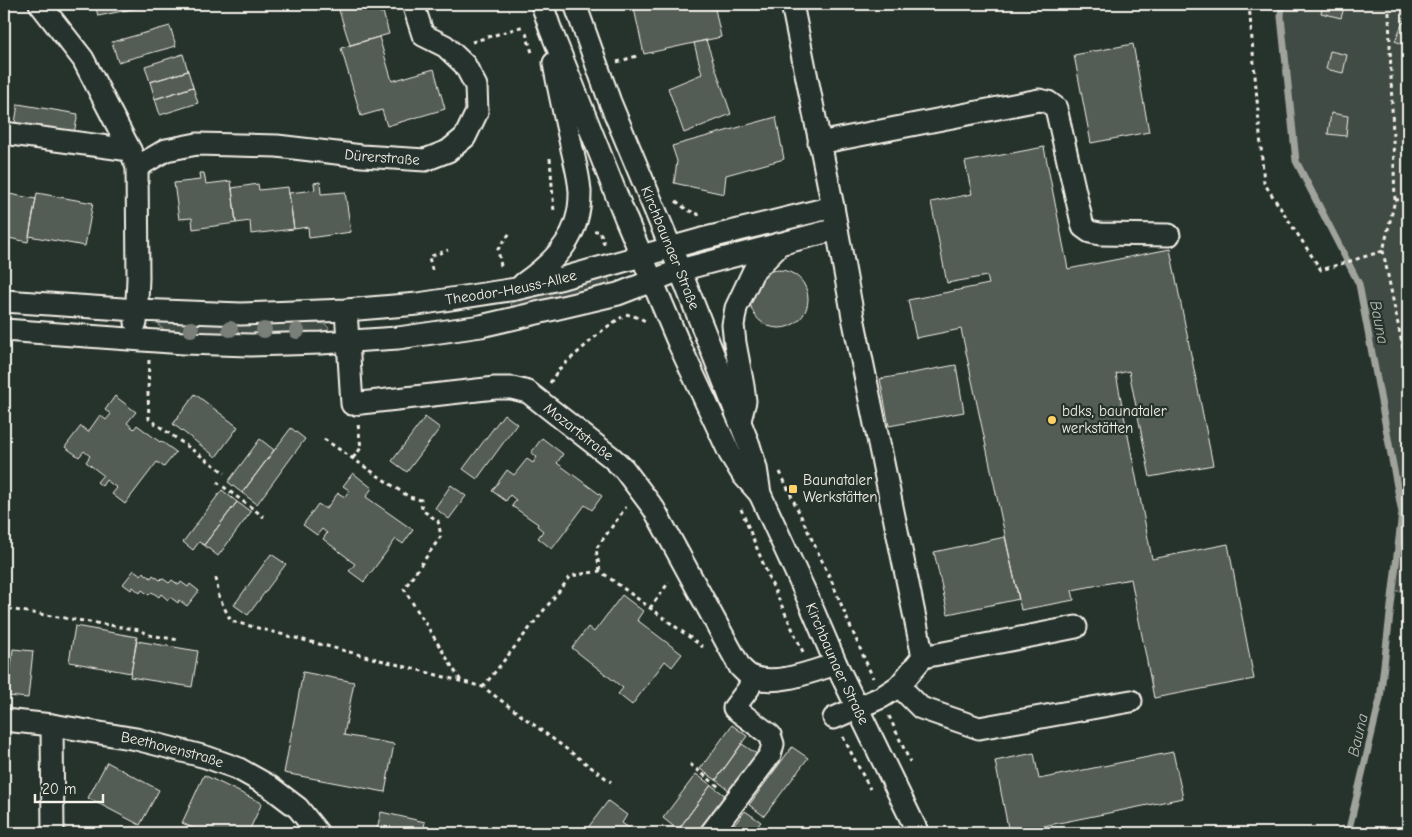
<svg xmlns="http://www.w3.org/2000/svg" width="1412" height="837" viewBox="0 0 1412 837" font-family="'Comic Neue',sans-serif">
  <rect width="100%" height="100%" fill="#26332d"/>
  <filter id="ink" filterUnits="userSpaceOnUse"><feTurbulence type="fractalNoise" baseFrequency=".02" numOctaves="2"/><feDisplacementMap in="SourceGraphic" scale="10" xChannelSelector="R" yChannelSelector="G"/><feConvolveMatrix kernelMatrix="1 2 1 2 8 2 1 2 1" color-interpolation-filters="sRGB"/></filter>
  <g filter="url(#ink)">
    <path fill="#414b45" stroke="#9a9e96" d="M1282,4h126v587h-15l9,-78 -43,-229 -63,-123 -15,-144z
      M607,272l4,16 -98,21 -2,-6 53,-19z
      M163,320l31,3h125l6,1 4,4 -2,4 -28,4 -128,-3 -10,-5 -2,-3v-3z"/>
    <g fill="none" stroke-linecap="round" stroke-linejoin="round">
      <path stroke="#9fa39b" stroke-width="7" d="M1282,4l-1,13 15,144 63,123 43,229 -22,186 -32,134"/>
    </g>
    <path fill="#525c55" stroke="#f4f1e8" d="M95,4h62l-59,12z
      M337,4h40l3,9 3,-1 6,22 -39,11z
      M633,4h81l7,33 -77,17z
      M1323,4h22l-4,14 -20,-5z
      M1403,22l5,2v22l-13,-5z
      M4,26h5l-3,59h-2z
      M170,26l6,20 -58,16 -6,-20z
      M379,37l13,44 42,-12 11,40 -58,17 -5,-16 -21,6 -20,-68z
      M706,40l25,74 -47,19 -16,-45 34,-14 -8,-31z
      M1133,44l16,88 -58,11 -17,-88z
      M1330,51l17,4 -4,18 -17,-4z
      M183,54l5,17 -38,11 -5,-16z
      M188,71l5,16 -38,12 -5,-17z
      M193,87l5,16 -38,12 -5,-16z
      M18,104l60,10 -4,19 -59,-10z
      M1331,113l17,3 -2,20 -18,-2z
      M776,117l8,42 -58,16 -2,19 -50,-11 3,-22 -5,-15z
      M1044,147l24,122 102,-20 43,216 -63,12 -21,-106 -13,3 36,185 76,-15 26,135 -100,19 -23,-119 -59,11 2,10 -53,10 -60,-281 -45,9 -8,-38 81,-16 -2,-8 -40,7 -16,-81 41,-8 -7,-32z
      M199,173h5l2,11 25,-3 5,42 -43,6 -1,-11 -13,1 -5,-36 26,-3z
      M320,182l1,12 24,-2 6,40 -42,6 -1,-11 -14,2 -5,-36 26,-3 -1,-7z
      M258,184l1,6 29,-3 6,42 -43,5 -1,-13 -14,2 -4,-35z
      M4,193l32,6 -8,43 -24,-5z
      M37,193l56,10 -8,43 -56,-10z
      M750 299a29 29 0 1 1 58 0a29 29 0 1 1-58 0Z
      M956,365l8,47 -75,14 -9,-47z
      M195,394l43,33 -22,30 -43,-33z
      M115,396l21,16 -9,11 7,6 3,-4 23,17 1,-1 15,11 -12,15 -7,-5 -32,42 -13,-10 5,-6 -11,-8 -4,6 -5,-4 6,-7 -17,-13 4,-6 -6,-5 -5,6 -14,-10 16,-21 7,6 12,-17 6,5 5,-6 -6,-4z
      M504,414l13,10 -40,55 -14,-10z
      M425,417l15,11 -33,44 -15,-11z
      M291,428l14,11 -48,65 -15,-11z
      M542,438l21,16 -6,9 45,33 -10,14 -7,-5 -33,44 -14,-11 5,-7 -6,-5 1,-2 -26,-18 4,-6 -6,-5 -4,6 -14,-10 15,-21 7,5 13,-16 6,4 4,-6 -6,-4z
      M260,439l14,11 -32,43 -14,-11z
      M353,473l19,15 -6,9 47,33 -10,14 -7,-5 -32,43 -15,-11 6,-7 -7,-5v-1l-25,-19 4,-6 -5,-4 -5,6 -14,-10 15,-21 8,5 12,-16 7,4 4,-7 -6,-4z
      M451,485l15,11 -17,23 -14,-11z
      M222,490l15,12 -33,43 -5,-3 -6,8 -10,-8z
      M237,502l14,10 -33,44 -14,-11z
      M1005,537l14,62 -71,15 -14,-62z
      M271,554l15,10 -38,51 -14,-10z
      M134,570l7,5 2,-3 8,6 2,-3 7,5 2,-2 7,5 3,-3 7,5 2,-3 7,5 2,-3 9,7 -12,15 -8,-6 -1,3 -8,-6 -2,3 -7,-6 -2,3 -7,-5 -3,3 -7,-5 -2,3 -7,-6 -2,3 -8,-6z
      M622,595l21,16 -6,9 45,34 -10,13 -7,-6 -33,44 -14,-11 5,-6 -51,-40 16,-21 6,5z
      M75,626l62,11 -6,36 -62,-11z
      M137,641l61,10 -6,36 -62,-10z
      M13,649l20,2 -5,47 -20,-2z
      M303,672l51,10 -10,53 50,9 -9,48 -101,-19z
      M732,725l15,11 -31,44 -16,-11z
      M742,744l15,10 -27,37 -14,-11z
      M792,747l16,11 -44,58 -15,-11z
      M1173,752l10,46 -174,35 -14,-72 39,-8 5,26z
      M107,762l52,28 -19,35 -52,-27z
      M696,774l15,11 -33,45 -15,-12z
      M204,775l58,28 -14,30h-44l-22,-10z
      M711,785l15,11 -28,37h-15l-5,-3z
      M608,801l19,14 -5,8 14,10h-52z
      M745,811l16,11 -9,11h-24z
      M381,812l44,10 -2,11h-47z
      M4,815l7,4 -6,11 6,3h-7z"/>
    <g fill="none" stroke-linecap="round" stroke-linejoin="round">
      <defs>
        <g id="minor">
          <path d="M40,4l43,55 47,91 7,17 1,111 -2,45"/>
          <path d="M542,4l8,24 76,191 53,125 51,110 13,21 17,19"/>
          <path id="s1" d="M575,4l35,98 70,168 69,175 7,23 4,26 46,100 30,70 82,169"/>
          <path d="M792,4l41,203 21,115 69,335 -24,29 -17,11 -48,21"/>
          <path d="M4,133l126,17"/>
          <path d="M819,143l220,-43 9,2 8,6 27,119 7,5 10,2 69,1"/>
          <path id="s2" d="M137,167l29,-17 31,-6 80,2 85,10 63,4 23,-9 17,-14 12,-25 -1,-26 -11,-21 -20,-19 -22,-11 -10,-31"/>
          <path d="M523,284c34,-24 58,-49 57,-93 -1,-14 -5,-29 -8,-42 -6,-28 -13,-57 -18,-86"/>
          <path id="s3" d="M4,301l133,9 104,4 105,-4 72,-6 98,-15 47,-11 139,-39 131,-32"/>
          <path id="s4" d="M346,310l6,94 143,-16h17l16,4 83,65 13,12 30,40 86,158c4,4 7,8 13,10 24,9 60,-6 83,-13"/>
          <path d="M4,330l180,13 66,2 71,-2 77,-5 83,-12 137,-32 62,-24 157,-41"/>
          <path d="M740,420l5,-19 -2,-15 -8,-43 -2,-18 3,-17 17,-36 22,-22 3,-6"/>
          <path d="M923,657l153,-30"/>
          <path d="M899,686l22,22 58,20 152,-27"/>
          <path id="s5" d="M4,720l48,5 84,14 70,18 31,11 32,18 29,22 20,25"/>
          <path d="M52,725l1,108"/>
          <path d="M711,833l59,-78 3,-11 -3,-9 -36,-27 15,-20 3,-11"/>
        </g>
      </defs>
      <use href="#minor" stroke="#f4f1e8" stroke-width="25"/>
      <path stroke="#f4f1e8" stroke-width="3" stroke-dasharray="4 4" stroke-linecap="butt" d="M1249,4l15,179 57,87 62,-19
        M1390,4l-1,9 6,187 -12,51 25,122
        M526,33l7,23
        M472,42l52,-16
        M617,62l20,-6
        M550,158l4,54
        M1395,200l13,-1
        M676,201l11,9 11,4 1,5
        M594,231h6l4,13
        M501,266l-3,-17 12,-16
        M432,270l-3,-13 19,-7
        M626,314l14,4 5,3
        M149,360l-1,33 1,26 76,54
        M550,383l8,-13 46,-41 18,-12
        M324,439l85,58 12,3 1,10 16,11 3,15 -37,53 57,92
        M353,458l8,-10 -3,-24
        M780,472l52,110 16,39 25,57
        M217,482l47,35
        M741,509l28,69 34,74
        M600,571l-4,-22 30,-42
        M216,578l3,19 12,24 252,66 128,95
        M650,608l19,-26
        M8,609l132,21 9,5 30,5
        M483,687l88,-111 29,-5 103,76
        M889,716l21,46
        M843,737l27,52
        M690,764l29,23"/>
      <use href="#minor" stroke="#26332d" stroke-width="21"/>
    </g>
    <g fill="#7a8079">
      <circle cx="191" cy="329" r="8"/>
      <circle cx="230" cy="329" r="8"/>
      <circle cx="264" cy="330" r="8"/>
      <circle cx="297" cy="331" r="8"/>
    </g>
  </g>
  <g fill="#ffd166" stroke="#26332d" stroke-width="2">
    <circle cx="1052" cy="420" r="5"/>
    <rect x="788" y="484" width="10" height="10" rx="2.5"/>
  </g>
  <g text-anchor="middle" stroke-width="4.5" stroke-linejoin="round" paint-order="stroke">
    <g font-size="15" fill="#f4f1e8" stroke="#26332d">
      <text dy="5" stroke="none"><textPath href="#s2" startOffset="251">Dürerstraße</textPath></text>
      <text dy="5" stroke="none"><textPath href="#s1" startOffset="262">Kirchbaunaer Straße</textPath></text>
      <text dy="5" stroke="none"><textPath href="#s3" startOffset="509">Theodor-Heuss-Allee</textPath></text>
      <text dy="5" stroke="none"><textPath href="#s4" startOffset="336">Mozartstraße</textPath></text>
      <text dy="5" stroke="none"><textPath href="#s1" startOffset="711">Kirchbaunaer Straße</textPath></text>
      <text dy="5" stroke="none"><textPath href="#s5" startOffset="171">Beethovenstraße</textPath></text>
    </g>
    <g font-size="15" fill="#f4f1e8" stroke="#26332d" text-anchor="start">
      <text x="1062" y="416">bdks, baunataler<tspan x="1062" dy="17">werkstätten</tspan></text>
      <text x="803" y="485">Baunataler<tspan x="803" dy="17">Werkstätten</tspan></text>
    </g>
    <g font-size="16" font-style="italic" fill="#bcbdb5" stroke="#26332d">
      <text transform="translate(1380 322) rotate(79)" y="6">Bauna</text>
      <text transform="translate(1357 735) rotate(-77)" y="6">Bauna</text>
    </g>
  </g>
  <rect width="1412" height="837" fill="none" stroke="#26332d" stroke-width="20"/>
  <rect x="10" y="10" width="1392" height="817" fill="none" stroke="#f4f1e8" stroke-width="2" filter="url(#ink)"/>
  <path d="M35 794v8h68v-8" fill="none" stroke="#f4f1e8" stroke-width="2.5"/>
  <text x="42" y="794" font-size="15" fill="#f4f1e8" stroke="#26332d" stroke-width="4" paint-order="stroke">20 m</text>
</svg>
